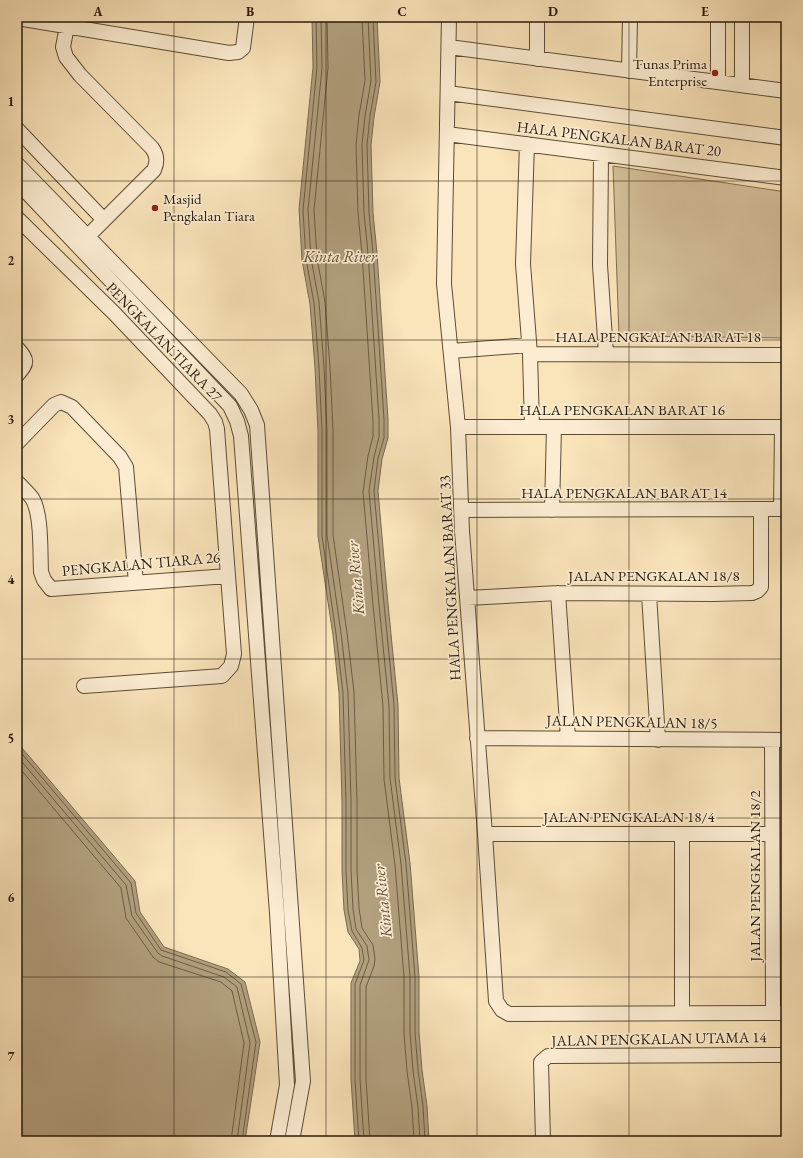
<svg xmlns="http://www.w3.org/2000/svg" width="803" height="1158" viewBox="0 0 803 1158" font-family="'EB Garamond',serif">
  <rect width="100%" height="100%" fill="#fae4ba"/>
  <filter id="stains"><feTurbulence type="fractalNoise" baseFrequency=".005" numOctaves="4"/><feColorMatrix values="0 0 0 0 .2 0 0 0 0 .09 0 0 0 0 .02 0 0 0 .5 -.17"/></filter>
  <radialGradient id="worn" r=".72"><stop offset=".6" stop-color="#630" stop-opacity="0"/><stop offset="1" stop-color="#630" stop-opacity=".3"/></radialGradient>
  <path fill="#d6c29c" stroke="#7e6e54" d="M613,166l173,26v146l-167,-2z"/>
  <path fill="#b29f7e" stroke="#7a6a50" d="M312,17h65l3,65 -6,35 -3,28 2,68 4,40 11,166v19l-6,21 -4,32 10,113 10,101 1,73 11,85 9,114v55l3,38 5,36 2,35h-74l-4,-62v-96l9,-22 -1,-12 -11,-17 -4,-22 -2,-39v-69l-3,-109 -6,-58 -15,-99v-105l-3,-63 -5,-64 -8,-44 -3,-51 14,-142z
    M17,742l118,139 5,31 24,35 64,22 17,13 15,60 -15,99h-228z"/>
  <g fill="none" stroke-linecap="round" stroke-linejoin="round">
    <path stroke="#6c5c44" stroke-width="1" d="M316,17l1,50 -14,143 3,49 8,44 5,65 3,63v105l14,98 7,59 3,109v69l2,39 4,21 10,17 2,12 -9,24v95l4,62
      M321,17l1,51 -14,142 3,48 8,44 5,65 3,64v104l14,98 7,60 3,109v68l2,39 3,20 11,17 2,14 -9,25v94l4,62
      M327,17l1,51 -14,142 3,48 8,44 5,65 3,64v104l14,98 7,59 3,110v68l2,38 3,20 11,17 2,14 -1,7 -8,21v92l4,62
      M362,17l3,64 -6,34 -3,30 2,68 4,41 11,166v16l-5,20 -5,36 10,113 10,101 1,73 11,86 9,112v56l3,38 5,36 2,34
      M368,17l3,64 -6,35 -3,29 2,68 4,40 11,166v18l-5,20 -5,34 10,114 10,101 1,72 11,86 9,113v55l3,39 5,36 2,34
      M373,17l3,65 -6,34 -3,29 2,68 4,40 11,166v19l-6,20 -4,33 10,113 10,101 1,73 11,86 9,113v55l3,38 5,36 2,35
      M17,748l114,135 5,30 25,37 65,22 15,12 15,58 -14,99
      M17,756l109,129 6,31 26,37 4,3 62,21 13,10 13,56 -13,98
      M17,765l104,123 5,30 27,39 6,5 62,20 11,9 12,52 -13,98"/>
    <defs>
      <path id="minor" d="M449,17l-5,267 14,143 4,104 23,303 11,167 6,9 7,4 277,-1
        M742,17v68
        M17,18l212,35 9,-1 5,-4 4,-31
        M67,26l-4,21 3,10 14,18 72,73c5,7 6,13 2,22l-67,67
        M449,47l337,44
        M537,59v-42
        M629,71l1,-54
        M718,82v-65
        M448,93l338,45
        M17,129l87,91
        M447,134l339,44
        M527,144l-4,120 7,90 2,73
        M601,154l-1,111 6,89
        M17,164l224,230 10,16 6,15 46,656 -11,60
        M17,182l213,224 7,15 4,15 36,477 10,172 -10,56
        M17,218l97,95 96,101 5,8 2,7 11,147 -177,13 -7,-9 -3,-8c-1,-19 1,-58 -9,-74 -4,-5 -10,-11 -15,-16
        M17,348c11,12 11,15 0,27
        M451,351l78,-6
        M530,354l256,1
        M458,427h328
        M17,443l37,-38 7,-3 11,5 48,50 6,10 10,116
        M781,509l1,-82
        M462,510l324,-1
        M552,510l2,-83
        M558,593l10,145
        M649,594l9,146
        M467,598l91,-5 155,1 39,-1 5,-2 4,-4v-78
        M84,686l138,-10 9,-10 3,-12 -6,-78
        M477,738l309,2
        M772,740l1,273
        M485,834h287
        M682,834v179
        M543,1141l-2,-79 7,-6 238,-1"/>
    </defs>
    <use href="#minor" stroke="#5c4c37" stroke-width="16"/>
    <use href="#minor" stroke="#fcedd2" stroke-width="14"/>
  </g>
  <path fill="none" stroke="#271a0b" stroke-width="1" stroke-opacity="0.55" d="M174,17v1124M326,17v1124M477,17v1124M629,17v1124M17,181h769M17,340h769M17,499h769M17,659h769M17,818h769M17,977h769"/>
  <g fill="#8f2418" stroke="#fcedd2" stroke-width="1.5">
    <circle cx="715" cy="73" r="4"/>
    <circle cx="155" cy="208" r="4"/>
  </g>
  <g text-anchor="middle" stroke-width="3.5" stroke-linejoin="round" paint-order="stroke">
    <g font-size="15" fill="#271a0b" stroke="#fcedd2" text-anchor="end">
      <text x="707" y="69">Tunas Prima<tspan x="707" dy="17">Enterprise</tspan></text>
      <text x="163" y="204" text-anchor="start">Masjid<tspan x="163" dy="17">Pengkalan Tiara</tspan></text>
    </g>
    <g font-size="15" fill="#271a0b" stroke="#fcedd2">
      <text transform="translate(619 139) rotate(7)" y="5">HALA PENGKALAN BARAT 20</text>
      <text x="658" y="342">HALA PENGKALAN BARAT 18</text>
      <text transform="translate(164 342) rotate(46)" y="5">PENGKALAN TIARA 27</text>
      <text x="622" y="415">HALA PENGKALAN BARAT 16</text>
      <text x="624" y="498">HALA PENGKALAN BARAT 14</text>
      <text transform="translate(141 564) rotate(-5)" y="5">PENGKALAN TIARA 26</text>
      <text x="654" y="581">JALAN PENGKALAN 18/8</text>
      <text transform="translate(450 578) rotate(-93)" y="5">HALA PENGKALAN BARAT 33</text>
      <text transform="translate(632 722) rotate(1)" y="5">JALAN PENGKALAN 18/5</text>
      <text x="629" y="822">JALAN PENGKALAN 18/4</text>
      <text transform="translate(755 876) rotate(-90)" y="5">JALAN PENGKALAN 18/2</text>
      <text transform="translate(659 1039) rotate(-1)" y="5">JALAN PENGKALAN UTAMA 14</text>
    </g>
    <g font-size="16" font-style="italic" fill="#5f4f39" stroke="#fcedd2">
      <text x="340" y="262">Kinta River</text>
      <text transform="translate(355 578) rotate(-95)" y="6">Kinta River</text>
      <text transform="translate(382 901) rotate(-96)" y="6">Kinta River</text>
    </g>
  </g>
  <rect width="803" height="1158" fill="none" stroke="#fae4ba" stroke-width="44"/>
  <rect x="22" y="22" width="759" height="1114" fill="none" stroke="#271a0b" stroke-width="1.5"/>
  <g font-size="13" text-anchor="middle" font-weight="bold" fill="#271a0b">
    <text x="98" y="16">A</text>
    <text x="250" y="16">B</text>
    <text x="402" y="16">C</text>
    <text x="553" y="16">D</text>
    <text x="705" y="16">E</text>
    <text x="11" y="106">1</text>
    <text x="11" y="265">2</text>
    <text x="11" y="424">3</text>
    <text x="11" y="584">4</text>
    <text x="11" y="743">5</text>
    <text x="11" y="902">6</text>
    <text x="11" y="1061">7</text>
  </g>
  <rect width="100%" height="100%" filter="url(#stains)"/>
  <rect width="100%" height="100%" fill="url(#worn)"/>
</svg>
